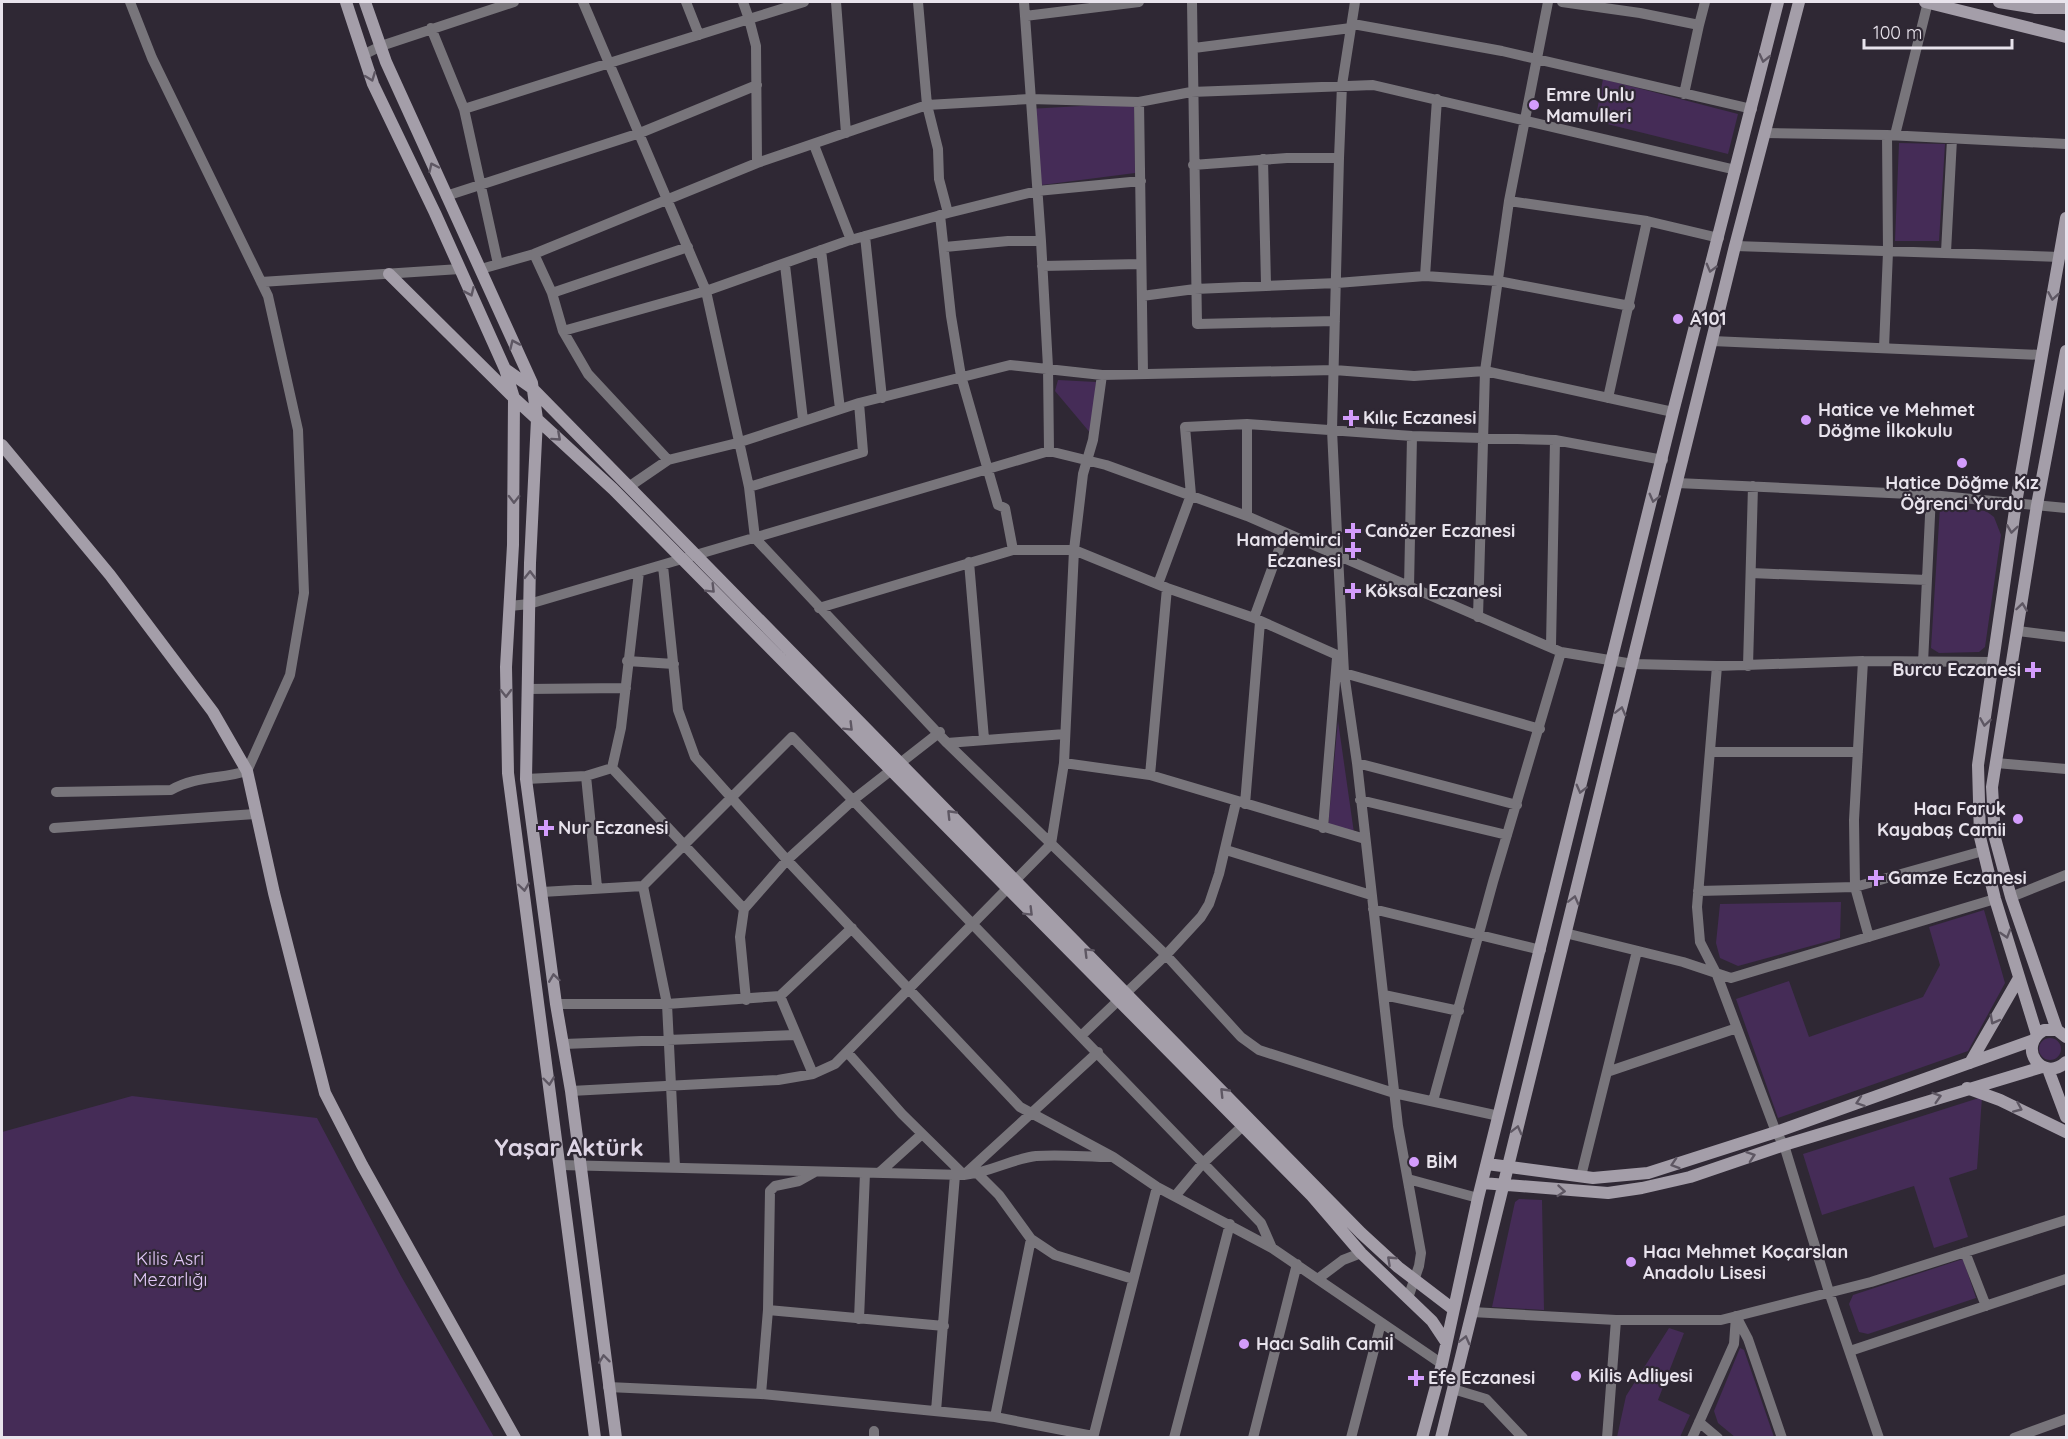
<svg xmlns="http://www.w3.org/2000/svg" width="2068" height="1439" viewBox="0 0 2068 1439" font-family="Quicksand,sans-serif">
  <rect width="100%" height="100%" fill="#2f2834"/>
  <path fill="#452c57" d="M1603,79l135,35 -10,40 -133,-33z
    M1134,103l1,70 -101,13 -6,-77z
    M1899,143l46,1 -6,97h-44z
    M1058,380l38,2 -4,53 -37,-44z
    M1940,507l46,4 8,6 7,18 -16,112 -6,5 -40,1 -8,-5z
    M1338,721l16,112 -26,-6z
    M1841,902l-1,36 -102,28 -18,-8 -4,-15 4,-39z
    M1984,910l21,73 -37,68 -190,67 -42,-119 53,-18 20,56 114,-40 17,-32 -11,-38z
    M2039 1049a11 11 0 1 1 22 0a11 11 0 1 1-22 0Z
    M132,1096l185,22 84,158 93,161h-492v-305z
    M1982,1097l-5,72 -28,9 19,59 -34,11 -20,-62 -92,29 -19,-61z
    M1519,1199l23,1 2,110 -52,-3 23,-105z
    M1963,1259l13,39 -108,36 -9,-2 -10,-28 4,-9z
    M1669,1328l15,5 -26,67 32,15 -10,22h-63l9,-41z
    M1740,1348l4,2 30,87h-39l-17,-14 -4,-12z"/>
  <g fill="none" stroke-linecap="round" stroke-linejoin="round">
    <path stroke="#78757b" stroke-width="10" d="M583,2l123,289 43,196 6,51 192,205 219,212 75,82 18,13 135,43 105,23
      M686,2l13,33
      M743,2l6,17 55,-17
      M836,2l10,131
      M918,2l9,103 11,44 1,30 9,34
      M1024,2l17,239 7,126 1,84
      M1192,2l5,322 138,-3
      M1355,2l-13,83 -3,73 -7,272 6,125 6,118 13,90 41,363 23,127 -2,13 -11,32
      M1562,2l78,11 59,12 -15,69
      M1025,16l114,-14
      M1353,24l149,27 250,58
      M1699,25l6,-23
      M431,28l33,81 34,155
      M1194,48l157,-20
      M363,55l18,-9 133,-44
      M1139,102l4,271
      M464,109l285,-90 7,27 1,117
      M1764,133l123,2 179,9
      M1895,135l33,-133
      M814,145l37,95
      M1263,159l3,125
      M1193,165l94,-7h52
      M446,196l194,-63 117,-48
      M1509,201l138,20 -39,177
      M940,215l11,101 10,60 37,129 7,3 8,42
      M1647,221l72,17
      M865,236l17,162
      M1735,246l325,11
      M945,247l63,-6h33
      M821,250l19,159
      M1946,252l6,-113
      M534,254l18,39 11,38 25,43 80,86
      M785,265l18,155
      M1042,266l99,-2
      M481,269l53,-15 223,-91 170,-58 103,-6 109,3 52,-10 182,-7 363,85
      M1425,276l12,-177
      M261,282l199,-13
      M552,293l136,-46
      M1142,296l53,-7 142,-6 88,-7 73,5 132,25
      M563,331l143,-40 141,-50 101,-28 89,-22 104,-10
      M1712,341l330,14
      M1884,348l4,-96 -1,-117
      M1677,483l254,12 135,13
      M630,486l38,-26 69,-17 122,-40 151,-38 92,10 232,-5 80,6 71,-5 188,41
      M749,487l114,-35 -4,-49
      M1247,516v-92
      M969,562l15,177
      M663,566l15,144 17,47 92,103 233,247 93,50 44,30 115,61 170,116
      M639,572l-18,156 -9,40 132,141
      M1751,573l176,7
      M1158,584l33,-89 -6,-68 62,-3 165,12 143,4 108,20
      M1409,588l3,-152
      M510,606l19,-2 520,-153 57,14 141,51 314,136 72,12 84,2 146,-5 131,1
      M819,608l194,-58h61l93,38 87,30 83,37 7,18 196,56
      M1478,617l7,-246 24,-170 39,-199
      M1254,618l31,-85
      M2018,631l48,6
      M1551,646l4,-206
      M627,661l47,3
      M1863,661l-9,159 1,67 14,50
      M1923,663l8,-168
      M1717,666l-20,241 3,35 17,33 59,157 8,13 45,147 50,146
      M1748,666l5,-180
      M527,689l99,-1
      M947,743l118,-9
      M1710,752h148
      M1064,763l86,12 215,64
      M1357,763l160,42
      M1996,763l70,6
      M1150,775l17,-187
      M586,776l11,111
      M526,779l60,-3 26,-8
      M56,792l115,-2c24,-14 50,-11 76,-19l43,-96 14,-82 -6,-163 -30,-134 -116,-238 -22,-56
      M1360,800l147,35
      M1245,804l15,-182
      M54,828l201,-14
      M1323,828l14,-170
      M1226,850l145,45
      M1698,891l157,-4 128,-36
      M542,892l101,-6
      M2011,897l55,-22
      M1373,909l168,41
      M1565,933l118,29 48,16 264,-79
      M1384,995l75,16
      M780,996l33,78
      M746,1000l-6,-63 4,-28 43,-49 66,-60 87,-68
      M556,1004h111l113,-8 72,-68
      M1082,1035l84,-80 35,-38 8,-13 10,-30 17,-72
      M564,1044l231,-9
      M847,1052l55,62 62,61 134,-123
      M1607,1072l130,-44
      M571,1091l207,-11 35,-6 22,-10 216,-220 13,-81 10,-213 9,-76 10,-34 9,-65
      M1433,1101l60,-219 68,-230
      M560,1165l404,10c25,-2 47,-16 72,-19 25,-2 51,1 76,1
      M675,1167l-8,-163 -24,-118 149,-149 469,486 11,25
      M879,1173l43,-39
      M978,1174l21,21 32,44 24,16 78,24
      M1581,1176l56,-225
      M1408,1179l70,19
      M1176,1195l26,-31 46,-43
      M1965,1252l21,54
      M1319,1278l24,-18 18,-7
      M768,1310l176,16
      M1472,1312l144,8h105l150,-38 195,-62
      M1736,1316l12,23 34,99
      M859,1319l6,-146
      M1850,1351l216,-72
      M608,1387l153,7 234,23 98,19
      M1453,1389l33,10 37,39
      M761,1394l7,-84 2,-119 5,-5 24,-5 16,-9
      M936,1411l19,-236
      M995,1417l36,-178
      M1699,1422l19,16
      M874,1438v-7
      M1093,1438l64,-251
      M1174,1438l56,-214
      M1253,1438l44,-174
      M1351,1438l30,-115
      M1607,1438l9,-118
      M1692,1438l42,-94 2,-28
      M2014,1438l52,-19"/>
    <path stroke="#a49ea9" stroke-width="12" d="M346,2l27,82 62,129 70,156 9,29 -1,147 -7,122 2,106 87,665
      M365,2l21,60 146,321 5,36 -7,144 -4,216 30,225 15,87 45,347
      M1925,2l141,35
      M1999,2l37,6h30
      M389,274l125,124 99,91 699,707 49,57 71,68 14,21
      M505,369l27,19 829,845 37,34 55,42
      M2,445l108,130 103,137 34,59 27,122 51,200 37,72 153,273
      M2057,1030l-46,-133 -16,-59 -3,-51 45,-282 29,-154
      M2037,1035l-42,-136 -15,-62 -2,-72 38,-262 50,-285
      M2066,1037l-9,-7h-13c-28,16 -2,54 22,32
      M1970,1063l49,-85
      M2048,1069l18,48
      M1967,1088l33,12 66,32
      M1487,1164l106,14 55,-5 128,-41 258,-92
      M1482,1183l126,10 34,-5 48,-11 94,-32 258,-78
      M1422,1438l20,-74 36,-166 195,-786 105,-410
      M1441,1438l294,-1192 64,-244"/>
  </g>
  <defs><path id="oneway-chevron" d="M-2-3.5L2.5 0L-2 3.5" fill="none" stroke-width="1.6" stroke-linecap="round" stroke-linejoin="round" transform="scale(1.5)"/></defs>
  <g stroke="#5e5763">
    <use href="#oneway-chevron" transform="translate(1764 58) rotate(103)"/>
    <use href="#oneway-chevron" transform="translate(371 77) rotate(69)"/>
    <use href="#oneway-chevron" transform="translate(433 167) rotate(-115)"/>
    <use href="#oneway-chevron" transform="translate(1711 268) rotate(105)"/>
    <use href="#oneway-chevron" transform="translate(470 292) rotate(66)"/>
    <use href="#oneway-chevron" transform="translate(2053 296) rotate(100)"/>
    <use href="#oneway-chevron" transform="translate(514 344) rotate(-114)"/>
    <use href="#oneway-chevron" transform="translate(557 437) rotate(42)"/>
    <use href="#oneway-chevron" transform="translate(1654 498) rotate(104)"/>
    <use href="#oneway-chevron" transform="translate(514 499) rotate(91)"/>
    <use href="#oneway-chevron" transform="translate(2012 529) rotate(98)"/>
    <use href="#oneway-chevron" transform="translate(530 575) rotate(-89)"/>
    <use href="#oneway-chevron" transform="translate(711 589) rotate(45)"/>
    <use href="#oneway-chevron" transform="translate(2022 607) rotate(-82)"/>
    <use href="#oneway-chevron" transform="translate(506 693) rotate(89)"/>
    <use href="#oneway-chevron" transform="translate(1621 711) rotate(-76)"/>
    <use href="#oneway-chevron" transform="translate(1985 722) rotate(99)"/>
    <use href="#oneway-chevron" transform="translate(849 727) rotate(45)"/>
    <use href="#oneway-chevron" transform="translate(1581 789) rotate(104)"/>
    <use href="#oneway-chevron" transform="translate(951 814) rotate(-134)"/>
    <use href="#oneway-chevron" transform="translate(524 887) rotate(82)"/>
    <use href="#oneway-chevron" transform="translate(1574 900) rotate(-76)"/>
    <use href="#oneway-chevron" transform="translate(1029 912) rotate(45)"/>
    <use href="#oneway-chevron" transform="translate(2006 934) rotate(73)"/>
    <use href="#oneway-chevron" transform="translate(1088 952) rotate(-135)"/>
    <use href="#oneway-chevron" transform="translate(554 978) rotate(-98)"/>
    <use href="#oneway-chevron" transform="translate(1994 1020) rotate(119)"/>
    <use href="#oneway-chevron" transform="translate(549 1081) rotate(83)"/>
    <use href="#oneway-chevron" transform="translate(1224 1092) rotate(-134)"/>
    <use href="#oneway-chevron" transform="translate(1937 1097) rotate(-17)"/>
    <use href="#oneway-chevron" transform="translate(1860 1102) rotate(161)"/>
    <use href="#oneway-chevron" transform="translate(2018 1108) rotate(24)"/>
    <use href="#oneway-chevron" transform="translate(1517 1130) rotate(-76)"/>
    <use href="#oneway-chevron" transform="translate(1751 1156) rotate(-19)"/>
    <use href="#oneway-chevron" transform="translate(1675 1164) rotate(162)"/>
    <use href="#oneway-chevron" transform="translate(1561 1191) rotate(5)"/>
    <use href="#oneway-chevron" transform="translate(1391 1260) rotate(-137)"/>
    <use href="#oneway-chevron" transform="translate(1465 1340) rotate(-76)"/>
    <use href="#oneway-chevron" transform="translate(604 1359) rotate(-97)"/>
  </g>
  <g fill="#d39cfc" stroke="#2f2834" stroke-width="2">
    <circle cx="1534" cy="105" r="6"/>
    <circle cx="1678" cy="319" r="6"/>
    <path d="M1348 409h6v6h6v6h-6v6h-6v-6h-6v-6h6z"/>
    <circle cx="1806" cy="420" r="6"/>
    <circle cx="1962" cy="463" r="6"/>
    <path d="M1350 522h6v6h6v6h-6v6h-6v-6h-6v-6h6z"/>
    <path d="M1350 541h6v6h6v6h-6v6h-6v-6h-6v-6h6z"/>
    <path d="M1350 582h6v6h6v6h-6v6h-6v-6h-6v-6h6z"/>
    <path d="M2030 661h6v6h6v6h-6v6h-6v-6h-6v-6h6z"/>
    <circle cx="2018" cy="819" r="6"/>
    <path d="M543 819h6v6h6v6h-6v6h-6v-6h-6v-6h6z"/>
    <path d="M1873 869h6v6h6v6h-6v6h-6v-6h-6v-6h6z"/>
    <circle cx="1414" cy="1162" r="6"/>
    <circle cx="1631" cy="1262" r="6"/>
    <circle cx="1244" cy="1344" r="6"/>
    <circle cx="1576" cy="1376" r="6"/>
    <path d="M1413 1369h6v6h6v6h-6v6h-6v-6h-6v-6h6z"/>
  </g>
  <g text-anchor="middle" stroke-width="4.5" stroke-linejoin="round" paint-order="stroke">
    <g font-size="18" font-weight="bold" fill="#e8e3ec" stroke="#2f2834" text-anchor="start">
      <text x="1546" y="101">Emre Unlu<tspan x="1546" dy="21">Mamulleri</tspan></text>
      <text x="1690" y="325">A101</text>
      <text x="1818" y="416">Hatice ve Mehmet<tspan x="1818" dy="21">Döğme İlkokulu</tspan></text>
      <text x="1363" y="424">Kılıç Eczanesi</text>
      <text x="1962" y="489" text-anchor="middle">Hatice Döğme Kız<tspan x="1962" dy="21">Öğrenci Yurdu</tspan></text>
      <text x="1365" y="537">Canözer Eczanesi</text>
      <text x="1341" y="546" text-anchor="end">Hamdemirci<tspan x="1341" dy="21">Eczanesi</tspan></text>
      <text x="1365" y="597">Köksal Eczanesi</text>
      <text x="2021" y="676" text-anchor="end">Burcu Eczanesi</text>
      <text x="2006" y="815" text-anchor="end">Hacı Faruk<tspan x="2006" dy="21">Kayabaş Camii</tspan></text>
      <text x="558" y="834">Nur Eczanesi</text>
      <text x="1888" y="884">Gamze Eczanesi</text>
      <text x="1426" y="1168">BİM</text>
      <text x="1643" y="1258">Hacı Mehmet Koçarslan<tspan x="1643" dy="21">Anadolu Lisesi</tspan></text>
      <text x="1256" y="1350">Hacı Salih Camiİ</text>
      <text x="1588" y="1382">Kilis Adliyesi</text>
      <text x="1428" y="1384">Efe Eczanesi</text>
    </g>
    <g font-size="18" fill="#e2c8f8" stroke="#2f2834">
      <text x="170" y="1265">Kilis Asri<tspan x="170" dy="21">Mezarlığı</tspan></text>
    </g>
    <g font-size="24" font-weight="bold" fill="#ded5e5" stroke="#2f2834">
      <text x="569" y="1156">Yaşar Aktürk</text>
    </g>
  </g>
  <rect width="2068" height="1439" fill="none" stroke="#e8e3ec" stroke-width="6"/>
  <path d="M1864 39v9h148v-9" fill="none" stroke="#e8e3ec" stroke-width="3"/>
  <text x="1873" y="39" font-size="18" fill="#e8e3ec" stroke="#2f2834" stroke-width="4.5" paint-order="stroke">100 m</text>
</svg>
